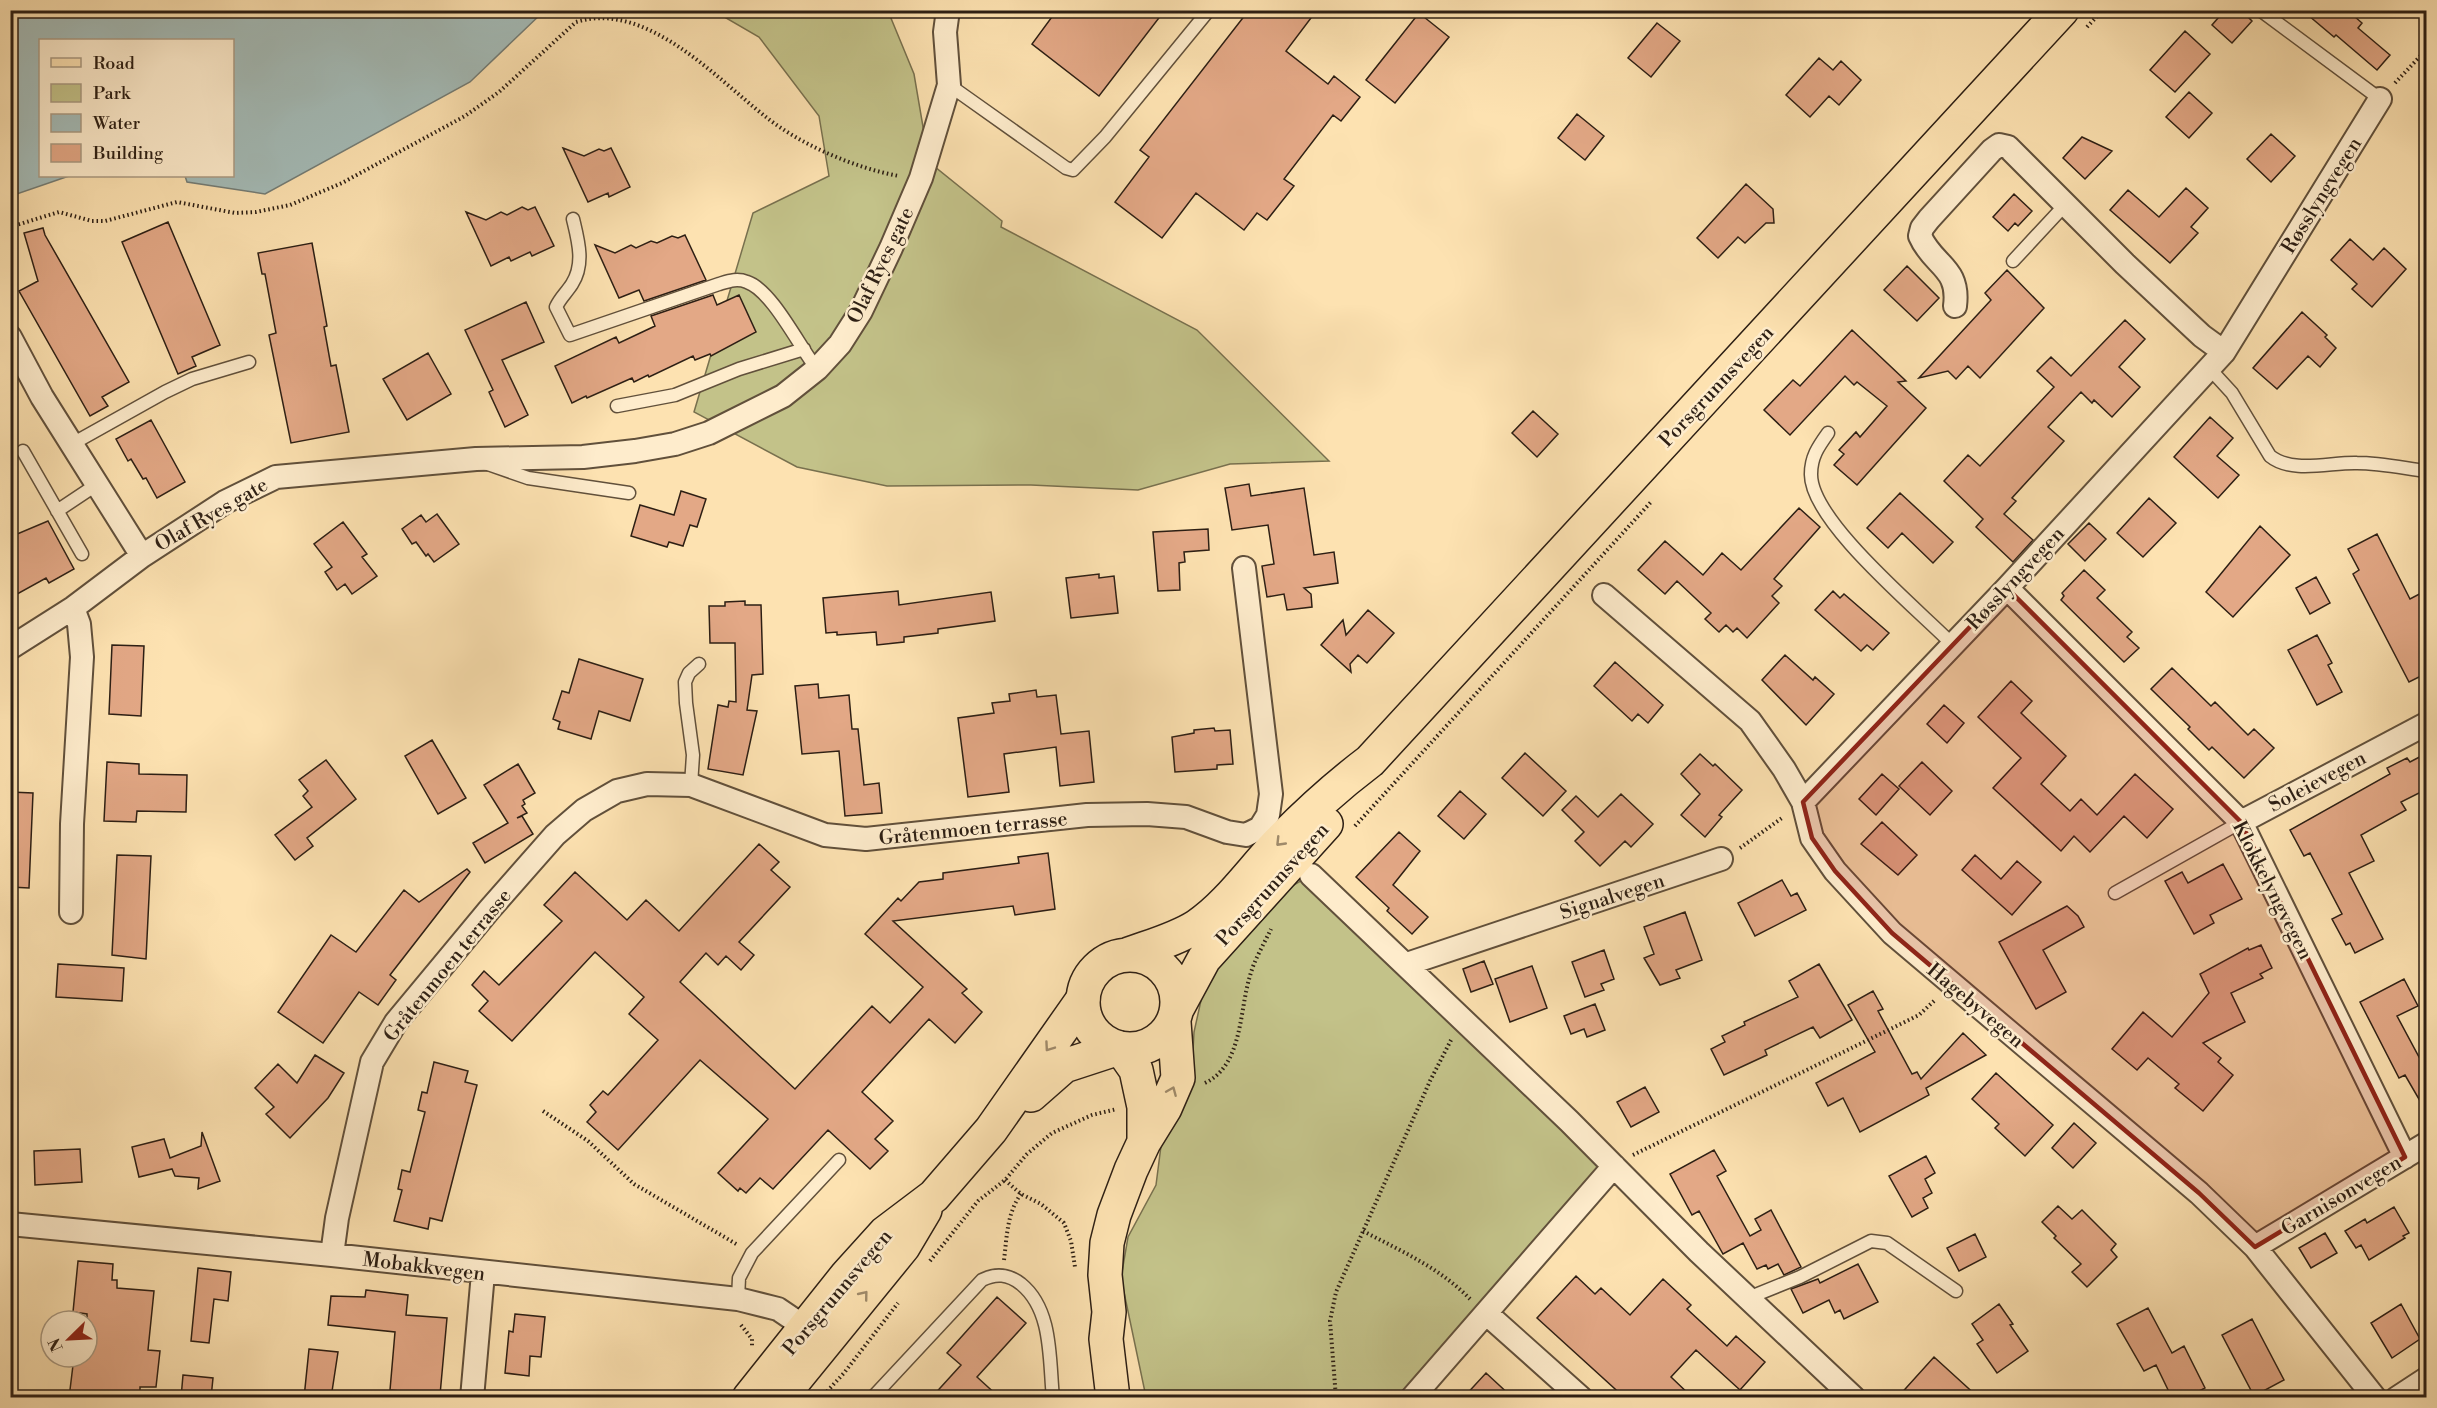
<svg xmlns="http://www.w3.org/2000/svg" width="2437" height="1408" viewBox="0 0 2437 1408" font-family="'Libre Bodoni',serif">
  <rect width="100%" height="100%" fill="#fde2b1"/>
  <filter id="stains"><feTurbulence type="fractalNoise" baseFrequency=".00333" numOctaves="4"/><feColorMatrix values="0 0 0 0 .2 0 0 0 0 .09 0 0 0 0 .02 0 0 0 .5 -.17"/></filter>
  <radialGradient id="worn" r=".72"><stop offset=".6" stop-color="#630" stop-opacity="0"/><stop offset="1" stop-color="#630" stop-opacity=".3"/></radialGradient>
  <path fill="#c3c289" stroke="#78704e" stroke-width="1.5" d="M714,11h174l26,63 15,88 73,59 -1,6 196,103 132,131 -99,3 -92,26 -107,-5 -144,1 -90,-19 -103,-55 59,-199 76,-37 -10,-60 -60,-79z
    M1311,875l303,291 -213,231h-255l-25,-119 7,-41 28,-52 5,-39 31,-77 2,-37 12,-54 65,-80z"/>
  <path fill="#a4bbb7" stroke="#747d76" stroke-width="1.5" d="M10,11l1,-1 533,1 -74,71 -205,112 -78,-12 -2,-6h47v-136h-192v136h29l-58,20z"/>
  <path fill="#e3a886" stroke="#2d1f14" stroke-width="1.5" d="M1057,10h108l-66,86 -67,-52z
    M1249,10h68l-31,41 42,33 6,-8 26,21 -19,24 -8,-6 -49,64 10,7 -27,34 -10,-7 -13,17 -48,-37 -34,45 -47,-36 34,-45 -9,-7z
    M2225,10h16l11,11 -20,22 -20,-18z
    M2302,10h45l15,13 -4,5 32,27 -13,15 -41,-35 -2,2z
    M1419,13l30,24 -54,66 -29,-23z
    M1657,23l23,18 -29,36 -23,-19z
    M2185,31l25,23 -35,38 -25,-22z
    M1819,58l14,12 8,-9 20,19 -22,25 -10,-9 -19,21 -24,-22z
    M2189,92l23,21 -23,25 -23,-21z
    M1577,114l27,22 -19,24 -27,-22z
    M2271,134l24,22 -24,26 -24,-23z
    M2082,137l30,14 -27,28 -22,-21z
    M563,148l21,8 15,-7 5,2 7,-3 19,39 -21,10 -1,-4 -20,9z
    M1746,184l27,25 1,14h-8l-21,20 -7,-6 -20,21 -21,-20z
    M2186,188l22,20 -17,19 7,6 -28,30 -60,-53 18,-20 31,27z
    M2014,194l18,17 -14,15 -3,-3 -7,8 -15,-14z
    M522,207l6,3 7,-3 19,39 -22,10 -2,-4 -19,9 -2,-4 -18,9 -25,-54 20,8 15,-8 6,3z
    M168,222l52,123 -28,12 4,9 -18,8 -56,-132z
    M43,228l2,7 84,147 -27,15 6,9 -18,10 -71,-125 19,-10 -14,-48z
    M685,235l21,45 -62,21 -5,-11 -20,8 -24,-53 20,8 16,-8 5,3 15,-7 6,2 15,-7 6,2z
    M2350,239l23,21 11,-12 22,21 -34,38 -20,-18 5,-5 -26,-24z
    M312,243l15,83 -3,1 7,39 5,-1 13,67 -58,11 -22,-108 7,-2 -11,-59h-3l-4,-21z
    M1907,266l32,32 -22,23 -33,-31z
    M2007,270l37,38 -64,70 -12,-12 -12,13 -8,-8 -29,7 72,-78 -6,-7z
    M713,295l4,10 22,-10 17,37 -45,24 -1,-2 -15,6 -2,-4 -44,21 -1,-2 -14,7 -2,-4 -45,20 -1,-2 -14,7 -17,-37 61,-29 3,6 36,-17 -4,-10z
    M526,302l18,40 -42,18 26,55 -23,12 -16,-35 4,-2 -28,-60z
    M2302,312l25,23 -2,2 11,11 -16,19 -12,-11 -31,33 -24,-21z
    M2125,320l20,19 -26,28 21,20 -28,30 -18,-17 -2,3 -11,-11 -33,35 16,14 -52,57 4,3 -12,13 29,26 -20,22 -37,-35 7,-8 -39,-38 24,-26 12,11 74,-79 -17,-16 14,-14 20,19z
    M1852,330l54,51 -8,1 28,26 -69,77 -23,-20 10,-11 -5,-4 17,-18 4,5 27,-31 -30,-24 -3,3 -9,-9 -55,59 -26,-25 29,-30 7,6z
    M428,353l23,41 -44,26 -24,-41z
    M1533,411l25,23 -21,23 -25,-24z
    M2210,417l23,21 -16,18 22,19 -21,23 -44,-41z
    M151,420l34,62 -28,16 -11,-20 -3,1 -12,-20 -3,2 -12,-22z
    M1249,484l2,12 53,-8 10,67 20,-3 4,31 -34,5 7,6 1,13 -25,3 -3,-16 -17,3 -5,-31 12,-2 -6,-39 -36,5 -7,-42z
    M681,491l25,8 -9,28 -7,-2 -7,21 -14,-4 -2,5 -36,-11 9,-31 34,10z
    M1900,493l53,49 -20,21 -31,-30 -14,15 -21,-20z
    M2149,498l27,25 -33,34 -26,-24z
    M1799,508l21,19 -46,52 8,7 -10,10 7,7 -32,35 -10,-10 -4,4 -7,-7 -7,7 -14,-13 6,-6 -34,-32 -12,13 -27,-24 27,-29 38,34 19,-22 19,17z
    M437,514l22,30 -25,18 -6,-8 -2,2 -10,-14 -4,2 -10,-15 19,-14 5,7z
    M48,521l26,48 -25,14 -3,-5 -36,20v-61z
    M343,522l24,32 -5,3 15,19 -25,18 -7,-10 -8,6 -12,-18 7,-5 -18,-23z
    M2089,523l17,16 -21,22 -17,-17z
    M2260,526l30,29 -57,62 -27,-25z
    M1208,529l1,21 -25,2 1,10 -6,1 1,27 -22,1 -5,-59z
    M2377,534l33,65 17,-9v83l-18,9 -56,-108 6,-4 -11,-21z
    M2084,570l21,20 -8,8 35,34 -5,5 12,11 -15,14 -63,-62 3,-4 -2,-3z
    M1099,574v4l15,-2 4,37 -47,5 -5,-40z
    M2316,577l14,26 -20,11 -14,-26z
    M898,591l1,14 92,-13 4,29 -57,8v4l-34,4v5l-27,3 -1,-13 -39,3v-3l-11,1 -3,-35z
    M1833,591l7,7 4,-4 45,39 -16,17 -6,-5 -6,6 -46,-41z
    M745,601v4h16l2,69 -11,1 -5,35 10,1 -14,64 -35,-6 10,-64 10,2 1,-6 7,1 -1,-59h-25l-1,-37h16v-4z
    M1368,610l26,23 -27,30 -9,-8 -8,9 1,8 -30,-27 22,-25 3,15z
    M2317,635l15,28 -4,2 14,27 -25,13 -29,-55z
    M112,645l32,1 -3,70 -32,-2z
    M1785,655l28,25 2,-3 19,17 -28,31 -44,-45z
    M579,659l64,20 -13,42 -31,-10 -8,28 -33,-10 2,-7 -7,-3 9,-28 7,2z
    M1615,662l48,43 -15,18 -10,-9 -6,7 -38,-35z
    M2172,668l39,38 4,-4 33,33 6,-6 20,19 -30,30 -32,-31 -3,3 -21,-21 2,-2 -39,-38z
    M2011,681l21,20 -11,12 45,43 -25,28 29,27 11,-12 16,16 38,-41 38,35 -26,29 -23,-22 -34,36 -16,-16 -13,15 -68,-63 28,-30 -43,-41z
    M818,684l1,14 30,-3 3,34h6l6,56 15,-2 3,30 -37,3 -6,-65 -37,3 -7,-68z
    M1036,690l1,7 19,-2 5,39 28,-3 5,51 -34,4 -4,-39 -52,7 5,38 -41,5 -10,-79 36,-5 -2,-10 18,-2 -1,-7z
    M1944,705l20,18 -17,20 -20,-19z
    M1214,728l1,3 15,-1 3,34 -16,1v4l-42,3 -3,-35 22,-4v-3z
    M432,740l34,58 -28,16 -33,-58z
    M1525,753l41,38 -23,25 -41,-38z
    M2427,753v36l-26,13 5,8 -45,25 13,26 -25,12 34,66 -28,14 -5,-10 -4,2 -14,-26 10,-5 -32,-61 -6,3 -14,-26 100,-56 -3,-6 20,-10 3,4z
    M1700,754l13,12 2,-2 27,26 -23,25 3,2 -17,20 -24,-22 19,-21 -19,-20z
    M326,760l30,39 -49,39 6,8 -18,14 -20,-25 37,-28 -9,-11 5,-5 -9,-11z
    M107,762l32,2v10l48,1 -1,37 -49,-1 -1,11 -32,-1z
    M1922,762l30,29 -22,24 -31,-29z
    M518,764l17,29 -12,7 2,4 -3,2 5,7 -10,5 5,-2 11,18 -48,29 -12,-20 35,-20 -24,-38z
    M1882,774l17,15 -23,26 -17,-16z
    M1460,791l26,23 -22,25 -26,-23z
    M10,792l23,1 -4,95 -19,-1z
    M1621,794l32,30 -22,23 -6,-6 -25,25 -25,-25 9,-9 -22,-22 14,-14 22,21z
    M1882,822l35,33 -19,20 -37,-31z
    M1399,832l21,19 -27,34 35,32 -16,17 -25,-23 2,-3 -33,-31z
    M759,844l20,18 -8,8 19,17 -51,55 15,13 -13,15 -15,-14 -8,9 -12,-12 -26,29 115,107 77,-83 18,17 33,-36 -58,-53 33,-36 3,3 18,-19 24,-3v-6l76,-10 -1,-6 30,-4 7,56 -40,6 -2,-9 -120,15 74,68 -5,4 20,19 -27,31 -26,-24 -67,73 31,29 -18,18 13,12 -18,18 -42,-39 -55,59 -13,-11 -14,15 -6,-5 -2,3 -20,-18 50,-54 -68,-59 -82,90 -31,-28 9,-10 -6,-7 13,-14 5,4 50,-55 -29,-26 15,-17 -49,-45 -83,89 -33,-30 9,-10 -16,-16 12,-14 15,14 63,-64 -18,-16 31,-33 52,48 19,-20 33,31z
    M117,855l34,1 -5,103 -34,-4z
    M1975,855l26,24 16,-18 24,21 -29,33 -50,-45z
    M2223,864l19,35 -32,16 4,8 -20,11 -29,-53 17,-9 6,11z
    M467,869l3,3 -80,103 6,5 -18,25 -19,-13 -36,51 -45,-31 53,-77 25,17 48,-62 15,12z
    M1782,880l9,16 6,-3 9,17 -51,26 -17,-33z
    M2067,906l11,10 6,11 -41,23 23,42 -30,17 -37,-67z
    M1685,912l17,48 -26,10 4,8 -20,7 -16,-27 10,-4 -10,-27z
    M2261,945l11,23 -12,6 3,4 -32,15 14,29 -42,21 18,15 -3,4 15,13 -30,36 -28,-23 4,-4 -31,-26 -11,12 -25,-21 31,-37 29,25 37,-44 -9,-19 48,-26 1,2z
    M1604,950l10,29 -13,5 3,6 -19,7 -13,-35z
    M1484,961l9,23 -22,8 -8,-23z
    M58,964l66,4 -2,33 -66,-4z
    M1819,964l33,56 -32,18 -7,-11 -48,23 2,5 -43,20 -13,-26 14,-7 -3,-6 23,-11 -1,-3 54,-25 -9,-16z
    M1532,966l15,42 -37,14 -15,-43z
    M2404,979l14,27 -21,10 30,56v41l-22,-38 -6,3 -39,-76z
    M1873,991l10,18 -5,2 34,63 5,-2 4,7 42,-46 23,22 -60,33 3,7 -69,37 -17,-34 -15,8 -12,-23 59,-31 -27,-47z
    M1595,1004l10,26 -18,7 -3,-8 -13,5 -7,-18z
    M315,1055l29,18 -16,25 -38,40 -24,-24 8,-7 -19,-19 23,-24 19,19z
    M434,1062l34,9 -3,11 12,3 -35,136 -12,-3 -2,11 -34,-8 8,-31 -4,-1 4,-19 8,2 15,-60 -7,-2 4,-18 5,1z
    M1996,1073l57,52 -28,31 -30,-28 4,-4 -27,-25z
    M1645,1087l14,25 -28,15 -14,-25z
    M2074,1123l22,20 -23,25 -21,-20z
    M202,1132l18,49 -22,8 1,-11 -24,-2 -3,-7 -33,8 -7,-30 32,-8 6,19 31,-12z
    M80,1149l2,33 -47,3 -1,-34z
    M1714,1150l12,21 -9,5 33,60 11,-6 -6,-11 16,-9 30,57 -17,8 -6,-11 -10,5 -2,-4 -9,4 -14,-26 -20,11 -24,-43 -7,4 -22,-41z
    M1926,1156l9,17 -10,6 7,14 -9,5 5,10 -16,9 -23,-41z
    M2058,1206l14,13 10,-9 34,34 -5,6 6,7 -30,30 -15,-15 9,-8 -27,-26 2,-2 -14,-14z
    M2394,1207l15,26 -6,3 2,2 -36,22 -8,-15 -5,3 -11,-17 20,-12 2,4z
    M2325,1233l12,20 -26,15 -12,-20z
    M1975,1234l11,23 -27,14 -12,-23z
    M78,1261l35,3 -1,16h5v8l37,3 -6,59 12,1 -4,36h-16v11h-71l5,-41h13v-43l-14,-2z
    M1858,1264l20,38 -34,17 -4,-9 -5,3 -6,-13 -26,13 -12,-24 27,-10 2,4z
    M198,1268l33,4 -3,29 -14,-2 -5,44 -18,-2z
    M1576,1276l19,18 6,-6 29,27 33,-36 28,26 -4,4 40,37 9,-10 29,26 -25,28 -44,-40 -25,27 22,21h-68l-88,-80z
    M366,1290l42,5 -2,20 41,3 -7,77 -50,-5 5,-58 -67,-7 3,-29 34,1z
    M997,1297l29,26 -49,54 23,21h-69l30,-33 -14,-12z
    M1999,1304l14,20 -3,1 18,26 -31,22 -20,-29 6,-4 -11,-16z
    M2401,1304l19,35 -28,19 -21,-35z
    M2148,1308l24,45 12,-7 21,42 -19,10h-14l-16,-33 -12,6 -27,-47z
    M515,1314l30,3 -4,40 -11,-1 -1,20 -24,-3 4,-42 4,1z
    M2252,1319l32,61 -30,16 -32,-61z
    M309,1349l29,3 -7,46h-27z
    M1934,1357l45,41h-82z
    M1486,1373l27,25h-50z
    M183,1375l30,3 -2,20h-30z"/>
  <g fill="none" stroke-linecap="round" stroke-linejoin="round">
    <defs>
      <path id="lane" d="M2260,10l120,89
        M949,85l117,83 7,2 32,-33 104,-127
        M573,219c5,21 12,45 -1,65 -5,8 -12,14 -16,23l14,28 149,-51c10,-3 18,-6 28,-2 25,8 53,66 70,87
        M2013,261l52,-56
        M2210,369l22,24 38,63c22,18 61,6 87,7 23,0 46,5 69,8
        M617,406l58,-11 64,-26 65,-20
        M1828,433c-10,14 -17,24 -17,41 -1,47 109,137 142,171
        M72,444l93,-52 27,-13 57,-17
        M23,451l59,103
        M485,463l43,15 101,15
        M57,511l39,-26
        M691,785l2,-30 -7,-52 -1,-21 4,-9 10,-9
        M2115,893l126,-71
        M1748,1298l52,-21 71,-36 16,2 69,48
        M738,1299l1,-21 13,-25 87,-93
        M872,1398l110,-118c14,-7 26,-6 39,4 32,26 28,76 32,114"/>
      <path id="street" d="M1955,306c5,-39 -22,-40 -35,-70l2,-8 7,-9 63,-69 7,-5 9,2 117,117 77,72 22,16
        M10,337l32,60 100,159
        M2007,588l234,234 164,335
        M1604,595l146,126 34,48 19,33 9,36 23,33 57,62 307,260 56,54 120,151
        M10,648l63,-40 69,-52 83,-54 51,-25 200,-18 107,-2 52,-6 40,-7 34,-11 74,-37 34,-27 23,-25 21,-33 30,-63 30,-70 28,-93 -4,-53 3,-22
        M1803,802l204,-214 217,-236 156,-253
        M2241,822l185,-98
        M1311,875l258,246 130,131 155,146
        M71,912l1,-88 10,-167 -3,-33 -6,-16
        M1407,964l314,-105
        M10,1224l322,31 406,44 40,10 37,25
        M2255,1247l171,-103
        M332,1255l5,-37 35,-156 24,-40 93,-112 66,-75 29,-25 33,-19 30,-7 44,1 134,50 41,4 221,-24 60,-1 39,3 41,15 19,3 14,-7 8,-13 3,-21 -27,-226
        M1487,1314l94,84
        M472,1398l11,-125
        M1412,1398l202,-232
        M2397,1398l29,-19"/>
      <path id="primary" d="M1031,1095l33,-29 55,-18
        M749,1398l98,-123 38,-42 49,-37 57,-66 92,-131
        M780,1398l123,-151 22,-37"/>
      <path id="highway" d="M1129,954c22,-8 48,-15 68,-28 31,-21 54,-55 80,-82 29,-30 60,-58 93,-83l692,-751
        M1083 1002a47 47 0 1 1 94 0a47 47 0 1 1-94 0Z
        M1177,1009l27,-50 122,-135
        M1122,1050l14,20 8,37v35
        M1113,1398l-7,-59 3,-27 -4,-37 2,-32 7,-28 17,-45 13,-28 21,-34 13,-30 -4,-56"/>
    </defs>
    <use href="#lane" stroke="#61503b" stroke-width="15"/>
    <use href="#street" stroke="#61503b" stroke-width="26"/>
    <use href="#primary" stroke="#2d1f14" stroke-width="36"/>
    <use href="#highway" stroke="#2d1f14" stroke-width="36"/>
    <path stroke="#2d1f14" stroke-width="4" stroke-dasharray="1.5 3" stroke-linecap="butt" d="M2087,27l16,-17
      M2395,83l31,-33
      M10,227l49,-15 33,9h13l72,-19 58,11 21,-1 34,-7 52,-22 123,-67 34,-24 77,-70c70,-22 140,56 190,95 35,28 89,51 133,59
      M1355,826l296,-324
      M1740,848l42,-30
      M1205,1083c38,-18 34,-72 45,-107 4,-16 14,-32 21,-47
      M543,1111l45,30 46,43 104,61
      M1633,1155l286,-140 16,-15
      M1005,1180l16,14 20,10 23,19 7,18 4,26
      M1363,1231c38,20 77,37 107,68
      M1004,1260c3,-24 3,-47 17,-66
      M930,1261l48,-60 27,-21 22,-26 25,-21 40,-18 25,-6
      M741,1325l11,14v7
      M821,1398l23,-25 54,-70
      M1336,1398l-6,-77 6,-29 94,-211 21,-41"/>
    <use href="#lane" stroke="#feeccc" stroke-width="12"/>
    <use href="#street" stroke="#feeccc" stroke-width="22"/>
    <use href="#primary" stroke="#fde2b1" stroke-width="33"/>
    <use href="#highway" stroke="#fde2b1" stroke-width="33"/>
  </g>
  <defs><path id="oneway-chevron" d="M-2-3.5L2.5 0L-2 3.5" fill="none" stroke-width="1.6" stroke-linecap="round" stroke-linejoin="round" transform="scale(1.5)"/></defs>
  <g stroke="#9f8a6a">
    <use href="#oneway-chevron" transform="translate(1280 842) rotate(134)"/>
    <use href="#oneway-chevron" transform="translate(1049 1047) rotate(125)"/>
    <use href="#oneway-chevron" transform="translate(1172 1091) rotate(-67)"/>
    <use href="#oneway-chevron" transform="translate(864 1295) rotate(-51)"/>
  </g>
  <path fill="#8f2418" fill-opacity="0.2" stroke="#8f2418" stroke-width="4.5" stroke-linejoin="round" d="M2007,588l234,234 164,335 -150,90 -56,-54 -307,-260 -57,-62 -23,-33 -9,-36z"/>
  <g text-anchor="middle" stroke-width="5" stroke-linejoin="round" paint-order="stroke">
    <g font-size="20" fill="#2d1f14" stroke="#feeccc">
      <text transform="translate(2321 195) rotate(-58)" y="7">Røsslyngvegen</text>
      <text transform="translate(880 265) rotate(-64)" y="7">Olaf Ryes gate</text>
      <text transform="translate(1716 386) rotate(-47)" y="7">Porsgrunnsvegen</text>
      <text transform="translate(211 514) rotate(-30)" y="7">Olaf Ryes gate</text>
      <text transform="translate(2015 578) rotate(-47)" y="7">Røsslyngvegen</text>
      <text transform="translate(2317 781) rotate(-28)" y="7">Soleievegen</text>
      <text transform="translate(973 828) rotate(-6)" y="7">Gråtenmoen terrasse</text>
      <text transform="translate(1272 884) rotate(-48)" y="7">Porsgrunnsvegen</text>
      <text transform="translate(2273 890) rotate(63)" y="7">Klokkelyngvegen</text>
      <text transform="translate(1612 896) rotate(-18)" y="7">Signalvegen</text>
      <text transform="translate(447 965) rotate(-51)" y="7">Gråtenmoen terrasse</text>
      <text transform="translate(1976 1005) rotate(40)" y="7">Hagebyvegen</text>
      <text transform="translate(2341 1195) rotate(-31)" y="7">Garnisonvegen</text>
      <text transform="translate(424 1266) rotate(7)" y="7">Mobakkvegen</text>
      <text transform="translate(837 1292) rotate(-50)" y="7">Porsgrunnsvegen</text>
    </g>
  </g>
  <rect width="2437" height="1408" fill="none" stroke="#fde2b1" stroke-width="36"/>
  <rect x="12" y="12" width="2413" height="1384" fill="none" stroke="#2d1f14" stroke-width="3"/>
  <rect x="18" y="18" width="2401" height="1372" fill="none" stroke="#2d1f14" stroke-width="1.5"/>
  <rect x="39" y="39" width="195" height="138" fill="#feeccc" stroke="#aa9a82" stroke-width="1.5"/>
  <rect x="51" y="58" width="30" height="9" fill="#fde2b1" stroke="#aa9a82" stroke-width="1.5"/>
  <text x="93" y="69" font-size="18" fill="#2d1f14">Road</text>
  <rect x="51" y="84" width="30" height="18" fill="#c3c289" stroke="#aa9a82" stroke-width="1.5"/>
  <text x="93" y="99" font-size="18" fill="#2d1f14">Park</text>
  <rect x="51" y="114" width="30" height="18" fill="#a4bbb7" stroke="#aa9a82" stroke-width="1.5"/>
  <text x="93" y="129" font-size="18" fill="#2d1f14">Water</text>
  <rect x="51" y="144" width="30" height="18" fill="#e3a886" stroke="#aa9a82" stroke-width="1.5"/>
  <text x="93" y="159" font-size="18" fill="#2d1f14">Building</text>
  <g transform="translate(69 1339) rotate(246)"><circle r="28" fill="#feeccc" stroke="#aa9a82" stroke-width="1.5"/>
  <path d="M0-4.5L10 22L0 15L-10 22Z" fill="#8f2418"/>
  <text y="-9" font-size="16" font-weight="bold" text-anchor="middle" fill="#2d1f14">N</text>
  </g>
  <rect width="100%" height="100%" filter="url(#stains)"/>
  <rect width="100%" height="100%" fill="url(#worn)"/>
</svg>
